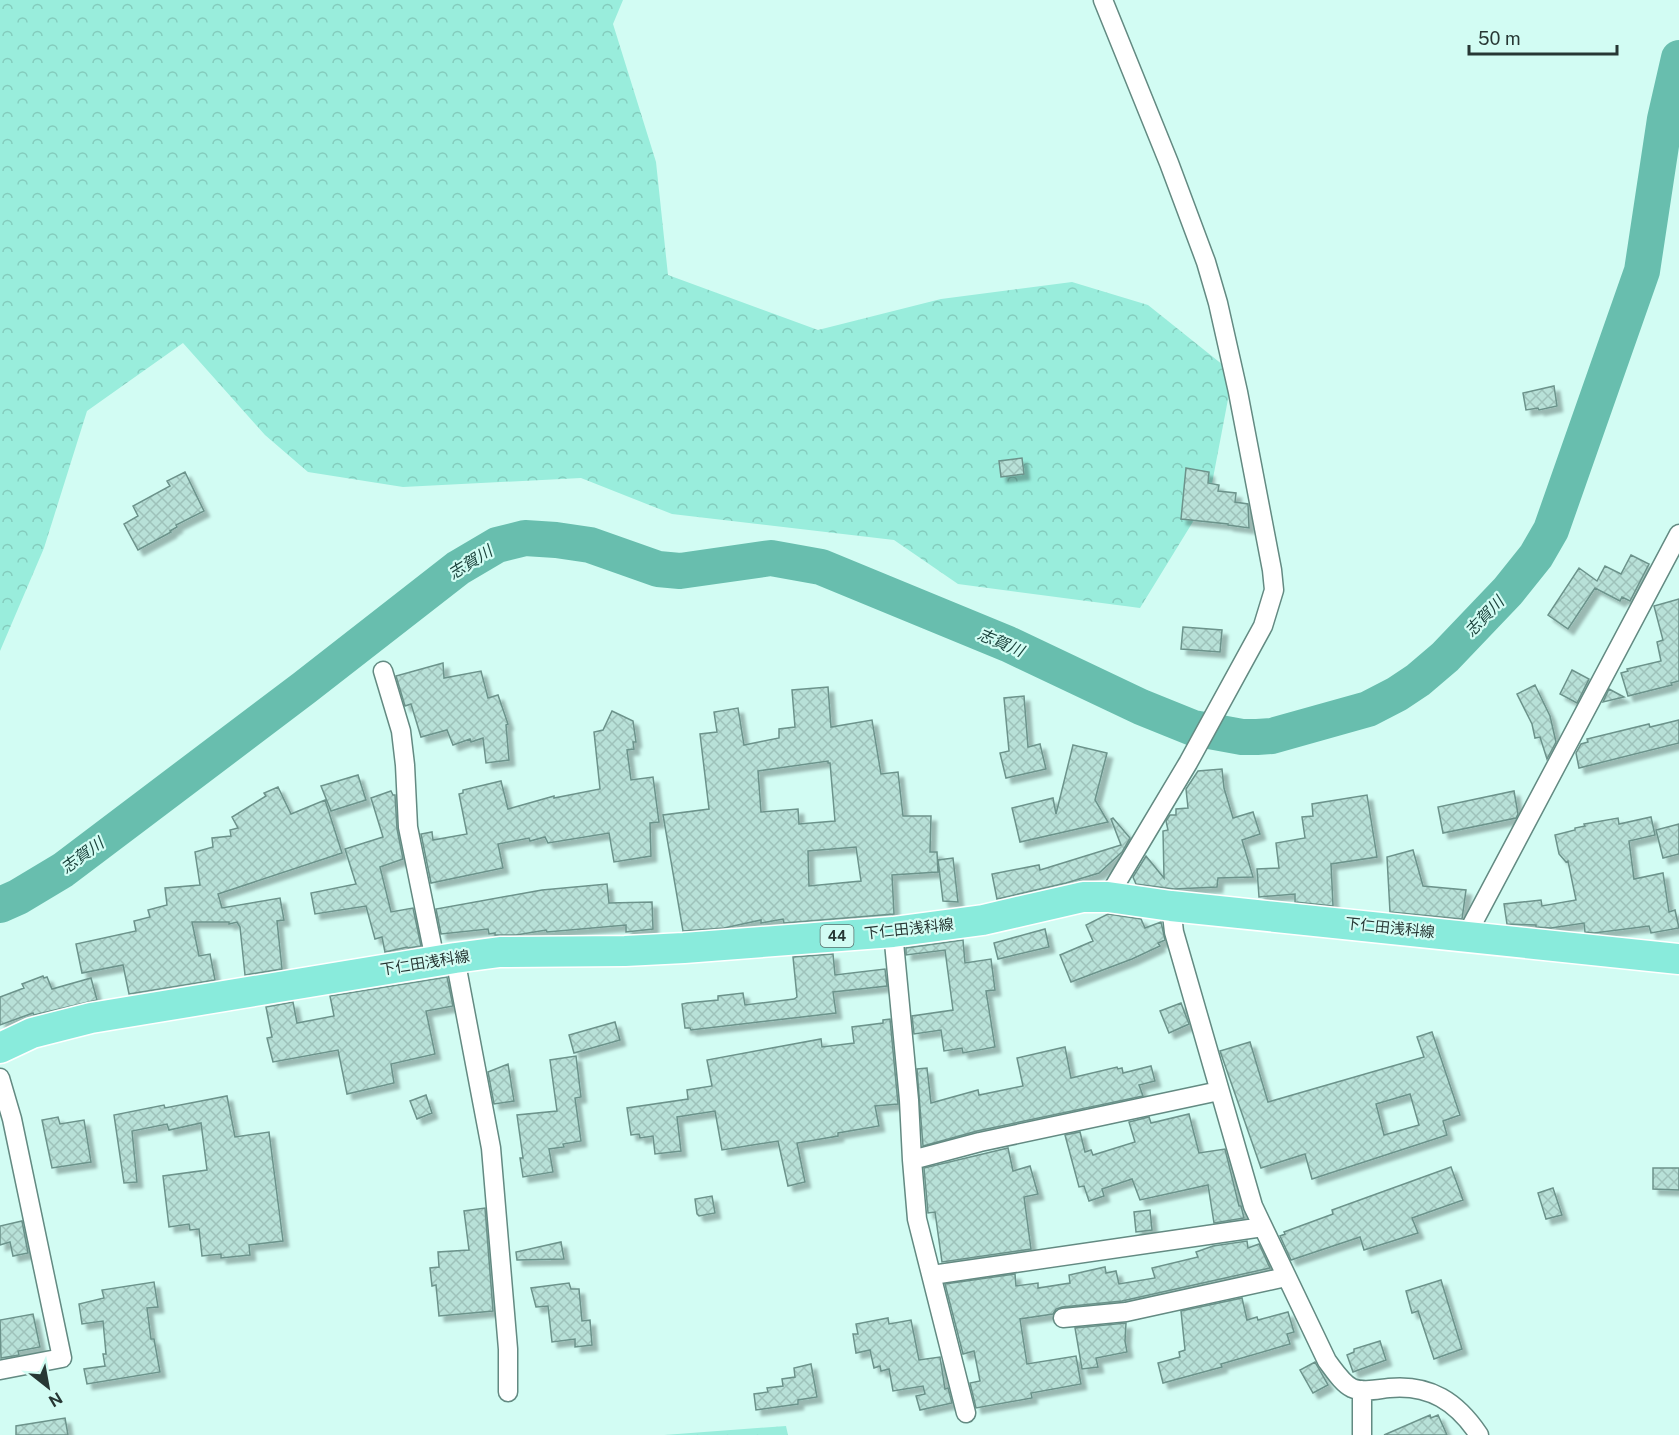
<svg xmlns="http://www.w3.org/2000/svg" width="1679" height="1435" viewBox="0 0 1679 1435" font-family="'Public Sans','Noto Sans JP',sans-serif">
  <defs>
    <pattern id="forest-crowns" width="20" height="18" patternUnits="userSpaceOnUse" patternTransform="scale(1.5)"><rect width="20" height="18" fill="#99eddc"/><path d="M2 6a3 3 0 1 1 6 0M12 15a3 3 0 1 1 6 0" fill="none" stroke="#84ccbd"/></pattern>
    <pattern id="building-cross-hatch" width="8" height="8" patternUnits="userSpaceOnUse" patternTransform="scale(1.5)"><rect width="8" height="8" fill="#b8e1d8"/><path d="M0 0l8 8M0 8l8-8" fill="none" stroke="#9ec2ba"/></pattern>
    <filter id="shadow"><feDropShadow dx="5.5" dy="5.5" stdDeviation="1.5" flood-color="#0004"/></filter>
  </defs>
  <rect width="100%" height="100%" fill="#d2fcf3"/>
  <path fill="url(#forest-crowns)" d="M0,0h623l-10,24 43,138 12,113 150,55 123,-31 131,-17 76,23 85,68 -23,121 -70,114 -182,-24 -64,-44 -222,-26 -91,-36 -178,9 -95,-15 -43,-37 -82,-92 -96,68 -43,137 -44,103z
    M786,1426l2,9h-124z"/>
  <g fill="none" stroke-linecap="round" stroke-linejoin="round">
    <path stroke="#68beae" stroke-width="36" d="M0,905l18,-8 45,-27 241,-182 154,-120 39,-23 28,-7 31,2 34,5 68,24 22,2 91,-13 50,9 187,77 133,63 52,21 49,9h15l15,-1 96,-27 29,-15 21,-14 27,-23 63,-66 28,-35 15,-26 91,-259 23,-152 14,-61"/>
  </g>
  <path fill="url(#building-cross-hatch)" stroke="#6c938b" stroke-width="1.5" fill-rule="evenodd" filter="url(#shadow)" d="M1554,386l3,20 -18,4 -1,-2 -12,2 -3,-17z
    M1022,458l2,16 -23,3 -2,-16z
    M1186,468l23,4 -1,11 11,2 -1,6 18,2 -1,9 13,2 1,24 -21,-3v-1l-47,-5z
    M185,472l19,39 -28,14 1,2 -7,4 1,1 -33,18 -14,-26 14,-8 -5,-10 37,-20 -3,-5z
    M1631,555l18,9 -19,37 -8,-4 -2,4 -25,-13 -27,41 -20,-14 31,-47 18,13 8,-15 16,8z
    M1679,599v82l-8,2 1,2 -44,11 -7,-23 7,-2 -1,-2 34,-8 -4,-19 6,-2 -9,-34z
    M1183,627l39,3 -2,22 -39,-3z
    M443,663l1,15 37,-7 7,27 10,-3 10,29 -2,1 3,35 -23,3 -3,-25 -12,4 -1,-3 -17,6 -6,-15 -26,7 -10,-33 -6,2 -9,-30z
    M1572,670l17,9 -12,24 -17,-9z
    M1535,685l15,31 6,26 -9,17 -7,-22 -5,1 -3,-14 -15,-30z
    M828,687l3,40 41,-7 9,54 17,-2 5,44h28l-1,36h7l1,20 -46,3 2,39 -110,9 -1,-4 -22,4v-3l-37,8 -41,3 -20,-116 46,-6 -9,-75 17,-2 -3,-20 24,-4 6,37 35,-7v-9l16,-2 -3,-37zM828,761v2h2l5,58 -36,3 -1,-15 -37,3 -3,-41zM856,847l5,34 -52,5 -1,-35z
    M1609,689l15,8 -21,5z
    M1024,696l4,51 12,-3 6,25 -40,9 -6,-25 9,-2 -5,-53z
    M612,711l21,10 3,21h-3l1,7 -7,1 4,30 22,-3 6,45 -9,1 1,33 -37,6 -5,-29 -61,10 -3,-6 -15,4 -1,-3 -31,6 5,24 -72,15 -10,-49 11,-2 1,8 34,-6 -8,-40 4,-1v-3l38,-9 7,28 46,-13v2l46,-9 -6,-57 9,-2z
    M1679,720v23l-100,25 -3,-15 5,-9 7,-2 -1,-3 62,-15 1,3z
    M1073,745l34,8 -12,47 13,22 -88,20 -8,-34 41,-10 3,16z
    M1222,769l2,19 9,30 20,-6 7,22 -18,6 11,37 -35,1 -1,9 -43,2 -38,-5 -3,-7 13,-21 18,22 -1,-47 5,-1 -2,-9 4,-6h6v-6l12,-1 -2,-19 12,-18z
    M358,775l8,25 -35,11 -10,-25z
    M278,787l13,27 34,-14 17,53 -124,41 4,14 58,-10 4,22 -7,1 5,48 -37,6 -5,-48 -3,-5 -8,2v-2h-37l7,34 11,-2 5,26 -86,14 -6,-29 -41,8 -6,-29 60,-13 -2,-10 16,-4 -2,-7 19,-5 -2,-17 35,-3 -5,-33 18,-5 -1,-9 19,-2 -1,-6 8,-2 -6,-11 34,-21 -2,-3z
    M391,791l2,4h2l2,34 6,30 -23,8 11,45 22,-4 8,38 -13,2 -1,-1 -22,5 -3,-15 -7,2 -9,-33 -51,8 -4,-21 45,-9 -11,-35 38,-12 -12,-39z
    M1514,791l4,23 -2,4 -73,15 -5,-26z
    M1367,795l10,62 -46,7 2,42 -38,-4v-8l-36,3 -2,-28 22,-1 -3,-25 29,-5 -3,-21 11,-1 -1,-12z
    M1651,817l4,18 -26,6 5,38 29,-6 6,39 6,-2 4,18 -28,5 -2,-7 -55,7 -9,-1 -1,-9 -33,5 -15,-1v-2l-29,-1 -3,-20 37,-4 1,6 34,-6 -8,-39 -2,1 -7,-8 -4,-19 20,-5v-2l10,-2 -1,-2 34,-6 1,6z
    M1113,818l17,20 -8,14 -23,21 -33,10 -69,16 -5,-25 47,-9 1,5 81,-25 -10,-26z
    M1679,824v30l-16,4 -7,-28z
    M1413,850l10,36 43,4 -4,29 -72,-7 -3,-55z
    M953,858l5,44 -15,-1 -5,-41z
    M607,884l2,19 43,-1 1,27 -27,3v-7l-79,7 -1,-2 -30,5h-21v-2l-6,1 -1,-5 -47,5 -5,-25 106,-19z
    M1108,914l33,5 4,9 16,-6 4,18 -7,3 2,3 -28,13 -61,23 -11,-27 33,-14 -7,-16z
    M1045,929l4,18 -51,12 -4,-16z
    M963,940l2,23 26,-4 4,31 -9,1 9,56 -32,6 -1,-5 -18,3 -3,-21 -27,4 -2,-18 41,-6 -8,-60 -39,5v-7z
    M833,954l2,21 50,-6 2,17 -54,6 3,21 -145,17 -1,-2h-5l-3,-24 5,-1 31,-3v-4l25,-3 2,12 49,-6 3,-2 -4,-40z
    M43,976l1,2 3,-1 5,12 39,-11 6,22 -63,15 -1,-2 -33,12v-28l24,-9 -2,-4z
    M447,977l6,29 -27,5 9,43 -44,10 3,19 -47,11 -9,-44 -65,12 -6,-24 5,-1 -6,-30 27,-5 4,21 37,-7 -4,-20z
    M1181,1003l8,21 -20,9 -9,-22z
    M890,1019l8,85 -23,2 4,20 -41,7v3l-41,7 8,39 -17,4 -10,-45 -56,9 -7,-39 -38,6 4,34 -26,3 -2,-18 -13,2 -1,-4 -8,1 -4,-27 61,-9 -1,-9 25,-4 -5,-26 114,-21 1,8 32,-4 -2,-16 31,-4v-3z
    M615,1022l5,18 -46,13 -5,-18z
    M1432,1032l28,83 -17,6 4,14 -135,44 -7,-25 -44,14 -41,-117 30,-9 18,60 156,-45 -7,-20zM1410,1094l9,31 -35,10 -8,-31z
    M1065,1047l6,31 46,-11 1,2 4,-1 1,5 28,-7 4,15 -16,4 4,11 -166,35 -54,15 -6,-77 10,-1 4,35 47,-13 1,5 44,-9 -6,-28z
    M576,1056l5,41 -6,1 6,43 -18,3 1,3 -15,2 4,23 -30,5 -3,-19h3l-6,-43 40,-4 -7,-51z
    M508,1064l6,37 -20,3 -6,-32z
    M426,1095l6,18 -15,6 -7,-18z
    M227,1096l8,41 34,-5 14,109 -34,4 1,10 -29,3v-4l-19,2 -3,-27 -9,1 -1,-6 -20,3 -6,-51 44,-6 -6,-47 -32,7 -2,-6 -35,7 5,51 -13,1 -10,-68 50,-10 1,3z
    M1189,1114l10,39 26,-4 14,57h2l3,12 -30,5 -6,-38 -68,15 -8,-21 -30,10 2,7 -15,5 -5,-15 -5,1 -14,-52 15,-3 5,20 6,-2 2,5 42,-13 -6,-20 20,-5 2,6z
    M58,1117l2,7 24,-4 7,42 -39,6 -10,-48z
    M1008,1148l5,23 17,-5 8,28 -14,3 7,52 -89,13 -7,-50 -7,1 -4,-45z
    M1451,1167l12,33 -51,18 6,15 -54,17 -4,-13 -69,23 -11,-24 5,-2 -1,-2 49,-18 -1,-4z
    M1653,1168h26v22l-26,-1z
    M1553,1188l9,27 -16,4 -8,-26z
    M712,1196l3,17 -16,3 -2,-2 -2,-15z
    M485,1208l8,103 -54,5 -3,-31 -4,1 -2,-18 9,-1 -1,-15 31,-2 -5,-39z
    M1150,1210l2,20 -16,2 -2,-20z
    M22,1221l6,32 -15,3 -3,-14 -10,3v-19z
    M1247,1241l1,7 11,-4 11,24 -148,33 -60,6 -6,2 -3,5 -33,5 7,45 49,-8 5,28 -50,9 1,5 -56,10 -6,-25 10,-2 -6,-30 -11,3 -18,-70 70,-10 1,12 22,-3v5l32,-5 -1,-8 36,-8 1,6 10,-2 3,13 36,-6 -3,-10 46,-11 -2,-5 17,-6z
    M561,1242l3,17 -47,1 -1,-8z
    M1441,1280l21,69 -28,10 -16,-48 -6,2 -6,-22z
    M154,1282l4,25 -11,1 4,31h3l6,33 -73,12 -3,-15 21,-3 -2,-12h3l-3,-33 -21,3 -3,-20 25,-6 -2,-8z
    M569,1283l2,6h8l3,32 8,-1 2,25 -17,2v-8l-23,3 -4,-36 -12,1 -5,-19z
    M1242,1298l5,22 10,-3 1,3 30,-8 6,20 -7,2 3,10 -69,20 1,3 -59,16 -5,-20 22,-6 -1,-5 6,-2 -4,-39z
    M33,1314l7,33 -22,4 1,4 -18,3 -1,-38z
    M888,1318l1,6 22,-4 8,40 21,-3 5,32 3,-1 4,15 -32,7 -4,-14 9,-2 -2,-8 -30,5 -4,-22 -8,2 -1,-5 -6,2 -4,-18 -14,3 -3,-19h5l-2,-10z
    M1126,1323l-1,18 2,11 -31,6 2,9 -16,2 -7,-41z
    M1380,1341l6,19 -33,12 -6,-17 7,-3v-3z
    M1315,1362l13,23 -15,8 -13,-23z
    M811,1364l6,33 -19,3v4l-42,6 -2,-16 14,-2 -1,-4 16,-2 -1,-7 13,-2 -1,-9z
    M1430,1415l1,3 7,-3 9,20h-63z
    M65,1418l3,17h-52v-9z"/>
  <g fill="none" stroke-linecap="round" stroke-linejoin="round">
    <defs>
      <path id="street" d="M1103,0l66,163 37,99 12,41 20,89 34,178 2,20 -11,36 -75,137 -80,134
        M383,671l18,60 4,34 3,62 27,133
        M1171,906l3,26 79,274 74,155c7,9 15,22 25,27 12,5 26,1 37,0 41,-4 68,14 90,47
        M893,932l16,168 3,60 5,59 49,194
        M1466,936l213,-402
        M455,958l36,190 17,201v43
        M0,1078l12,41 50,239 -62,12
        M912,1160l68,-18 239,-51
        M932,1275l331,-48
        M1063,1318l63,-6 160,-35
        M1362,1435v-45"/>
      <path id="primary" d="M0,1048l32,-15 59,-15 364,-60 45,-6 125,-1 59,-3 209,-16 90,-12 100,-23h25l63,9 508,53"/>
    </defs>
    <use href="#street" stroke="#638a82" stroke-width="21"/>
    <use href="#primary" stroke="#fff" stroke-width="33"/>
    <use href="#street" stroke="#fff" stroke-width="18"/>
    <use href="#primary" stroke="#89ebdc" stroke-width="30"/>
  </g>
  <g text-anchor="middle" stroke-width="4.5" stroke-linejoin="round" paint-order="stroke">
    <rect fill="#d2fcf3" stroke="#5a726d" stroke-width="1.5" x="820.5" y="925" width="33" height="22" rx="4.5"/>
    <g font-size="14" font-weight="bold" fill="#273734">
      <text x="837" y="941">44</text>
    </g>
    <g font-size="15" fill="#273734" stroke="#d2fcf3">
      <text transform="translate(1390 928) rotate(6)" y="5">下仁田浅科線</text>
      <text transform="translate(909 929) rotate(-6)" y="5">下仁田浅科線</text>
      <text transform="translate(425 963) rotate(-9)" y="5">下仁田浅科線</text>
    </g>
    <g font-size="16" font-style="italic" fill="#1c443d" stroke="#d2fcf3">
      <text transform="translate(470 562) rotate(-32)" y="6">志賀川</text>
      <text transform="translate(1484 616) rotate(-46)" y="6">志賀川</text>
      <text transform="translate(1001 642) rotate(23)" y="6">志賀川</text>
      <text transform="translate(82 855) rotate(-36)" y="6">志賀川</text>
    </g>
  </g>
  <g transform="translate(48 1387) rotate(149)" stroke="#d2fcf3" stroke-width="4.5" paint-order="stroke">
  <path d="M0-4.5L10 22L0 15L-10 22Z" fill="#273734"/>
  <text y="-9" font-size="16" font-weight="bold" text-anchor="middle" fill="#273734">N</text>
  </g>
  <path d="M1469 45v9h148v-9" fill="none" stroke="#273734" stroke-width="3"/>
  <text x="1478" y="45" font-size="18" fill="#273734" stroke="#d2fcf3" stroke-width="4.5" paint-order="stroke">50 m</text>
</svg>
